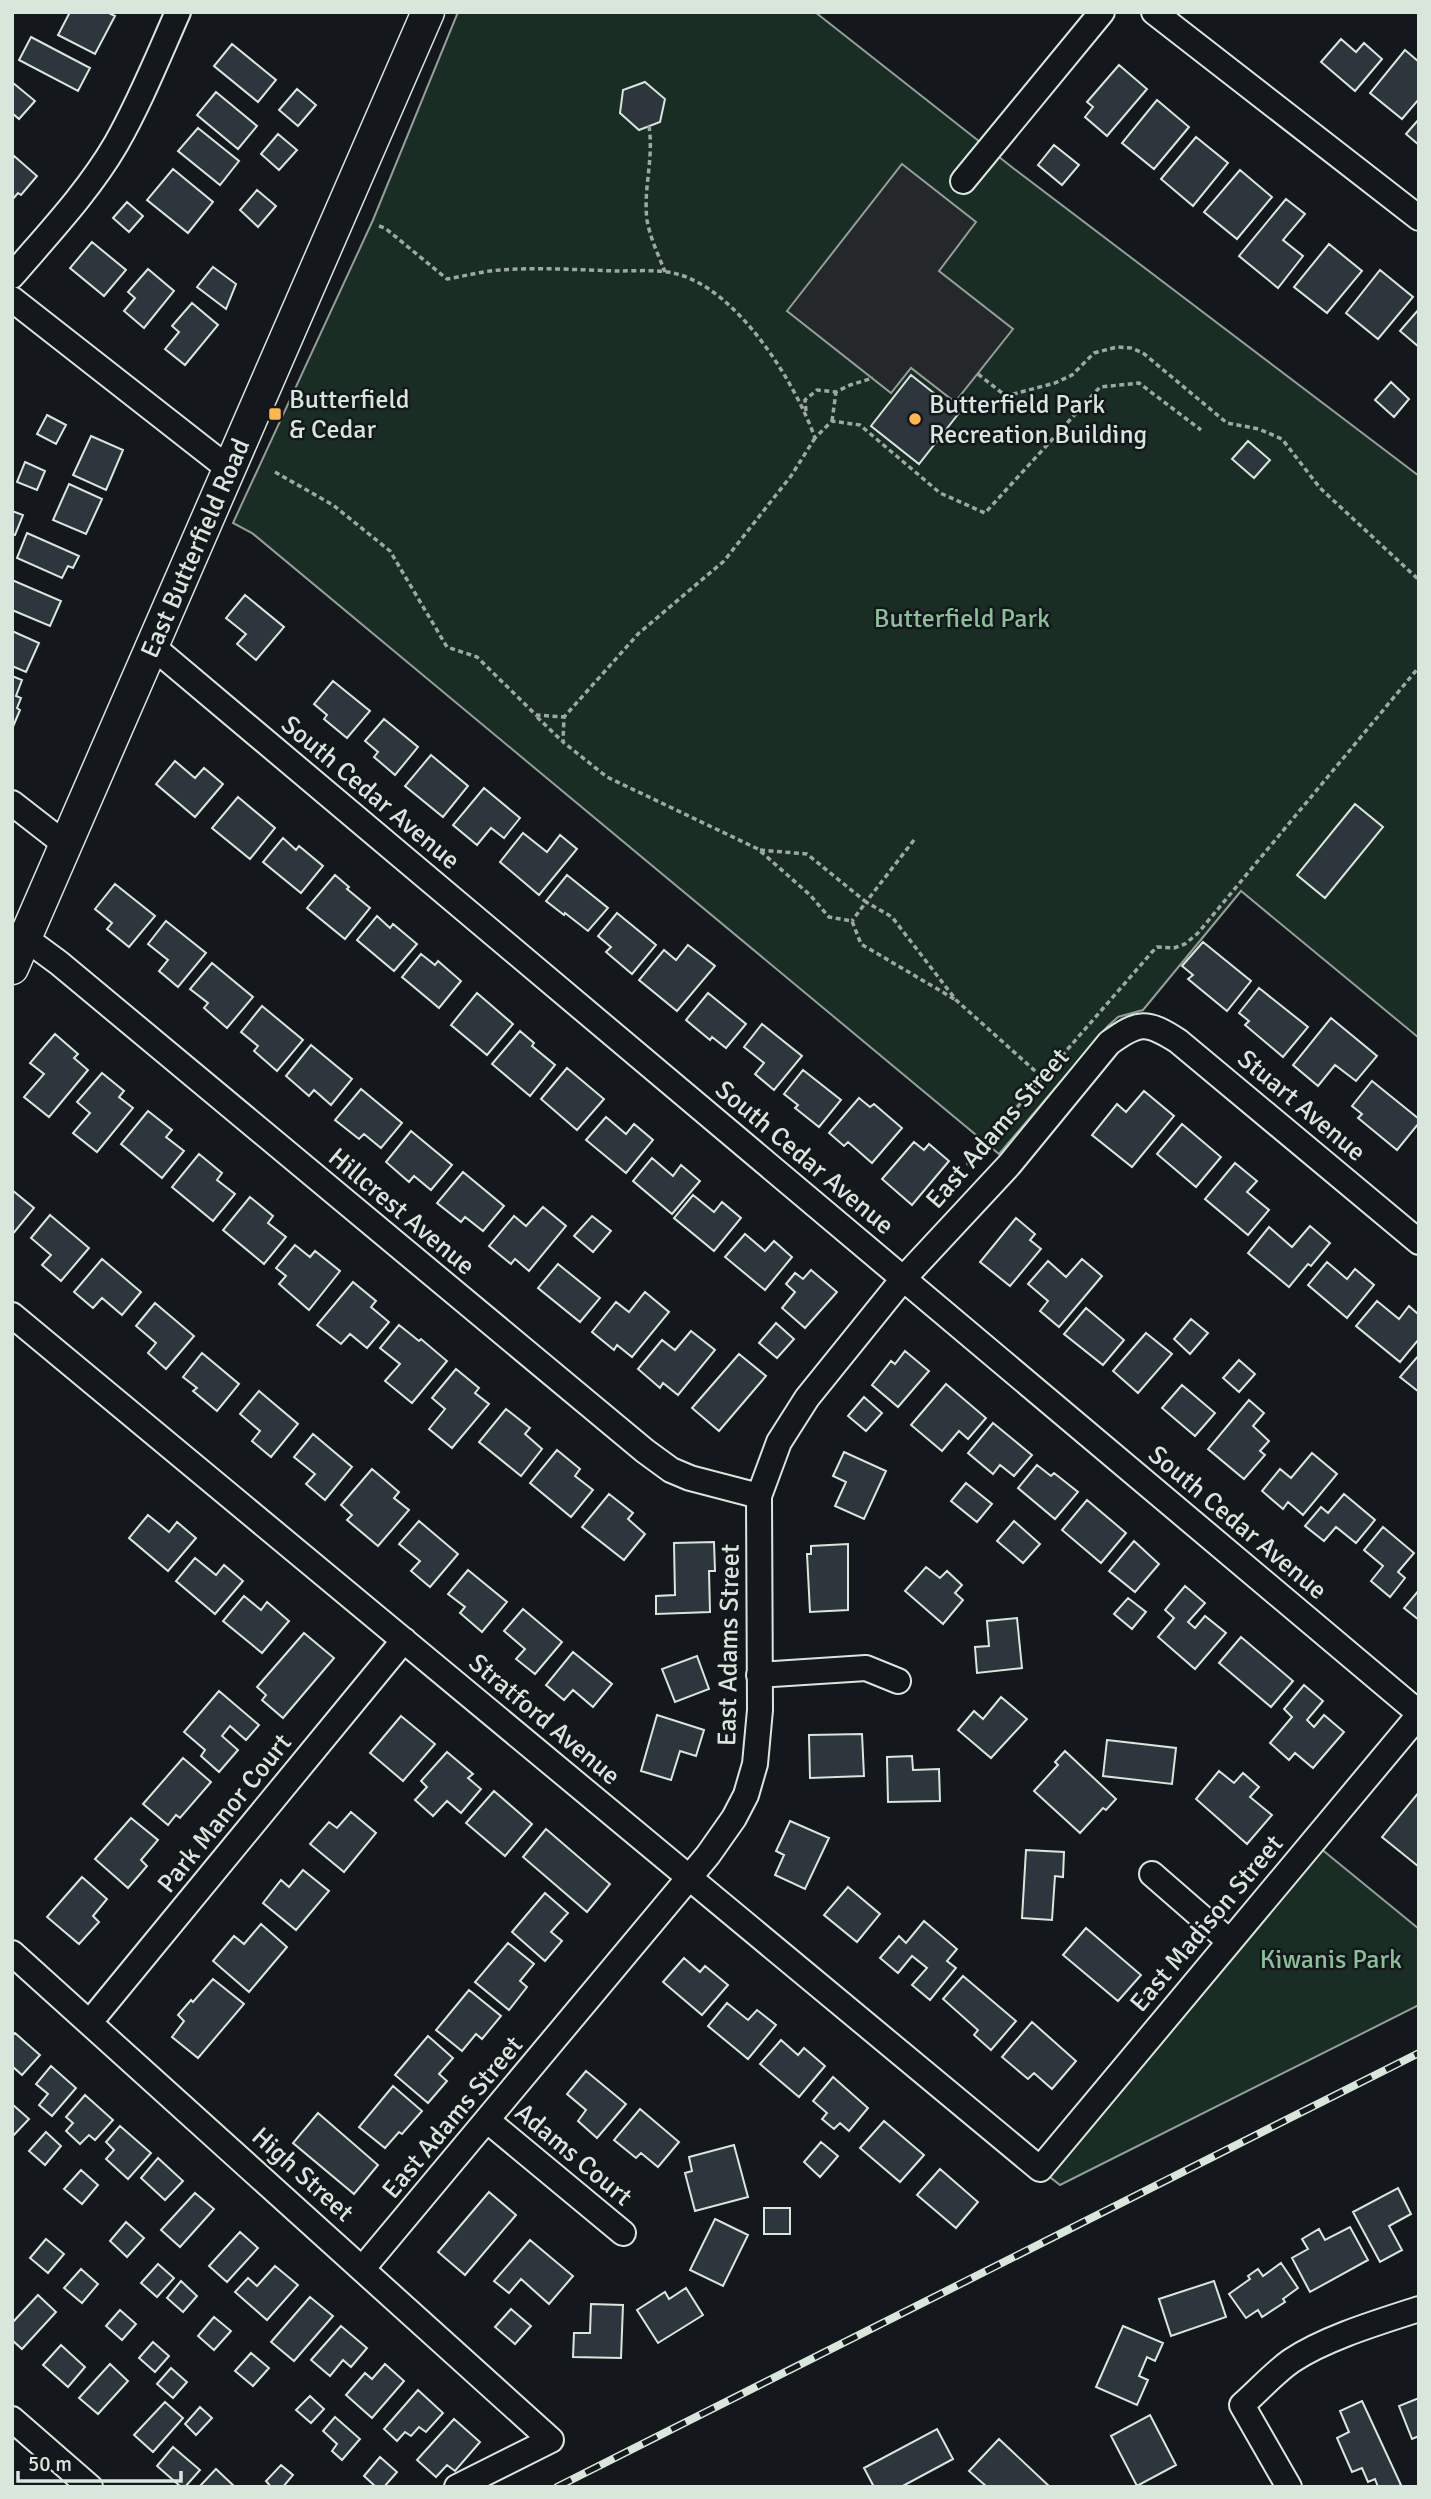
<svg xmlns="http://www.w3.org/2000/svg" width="1431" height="2499" viewBox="0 0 1431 2499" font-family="Signika,sans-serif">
  <rect width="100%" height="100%" fill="#14181c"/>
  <path fill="#1a2d24" stroke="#939e99" stroke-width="2" d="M458,12h357l198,156 406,308v562l-178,-147 -98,119 -25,7 -11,10 -108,127 -747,-621 -19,-10 140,-303z
    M1320,1848l99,81v76l-359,180 -14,-11z"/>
  <path fill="#24282b" stroke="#939e99" stroke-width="2" d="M902,164l74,58 -37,49 74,58 -58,73 -44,-34 -20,25 -104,-82z"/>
  <path fill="#2c363c" stroke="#d8e6dc" stroke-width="2" d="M70,12h37l8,4 -20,38 -37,-19z
    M31,37l59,31 -12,23 -59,-31z
    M1341,39l15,13 8,-9 18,16 -27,32 -34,-29z
    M232,44l44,36 -18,22 -44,-36z
    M1405,50l14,12v37l-17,20 -32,-26z
    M1119,65l28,24 -40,47 -22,-19 8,-10 -6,-5z
    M12,82l23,19 -16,18 -7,-6z
    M645,82l20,17 -5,23 -21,8 -19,-17 3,-23z
    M297,89l19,16 -18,21 -19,-16z
    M216,92l41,34 -19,23 -41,-34z
    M1157,100l32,27 -35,42 -32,-26z
    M1419,119v26l-13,-11z
    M198,128l41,33 -19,24 -42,-34z
    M278,134l19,16 -18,20 -18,-16z
    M1196,137l32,26 -35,43 -32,-27z
    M1054,145l25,20 -17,20 -24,-20z
    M13,155l24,21 -16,19 -3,-2 -6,7z
    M173,169l40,33 -25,31 -41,-33z
    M1240,170l32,27 -35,42 -33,-27z
    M257,190l19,16 -18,21 -18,-17z
    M1286,199l19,15 -22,26 20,16 -25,32 -39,-32z
    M127,202l16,14 -14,16 -16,-14z
    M92,242l34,28 -22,26 -34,-28z
    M1329,244l33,27 -35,42 -33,-26z
    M213,267l23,17 -10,25 -29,-22z
    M148,269l26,22 -30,37 -20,-17 11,-13 -7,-6z
    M1380,270l33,27 -35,42 -32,-26z
    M192,303l26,22 -33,40 -20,-16 14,-17 -7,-6z
    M1419,309v38l-19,-16z
    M911,375l48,38 -40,51 -48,-38z
    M1391,382l18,17 -15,18 -19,-17z
    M47,415l19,10 -10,19 -19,-10z
    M91,436l32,14 -17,40 -33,-15z
    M1248,441l22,19 -16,18 -22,-19z
    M25,462l20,9 -8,19 -20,-8z
    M69,484l33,15 -16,35 -33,-14z
    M12,511l11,4 -8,20 -3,-1z
    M27,533l52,23 -6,12 -5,-2 -6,12 -45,-20z
    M12,580l49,21 -11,25 -38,-16z
    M245,595l39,32 -28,33 -19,-16 9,-10 -20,-16z
    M12,631l27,12 -13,29 -14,-6z
    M12,676l10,4 -6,16 5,2 -4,10 3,2 -8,19z
    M333,681l37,30 -23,27 -23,-19 3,-4 -13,-11z
    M384,719l34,28 -23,28 -21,-18 4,-5 -13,-11z
    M431,755l37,31 -25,31 -38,-31z
    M175,761l20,17 9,-10 19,16 -28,33 -39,-33z
    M484,788l36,30 -16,20 -13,-10 -14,17 -24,-20z
    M238,797l37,31 -25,31 -38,-31z
    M1355,804l28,23 -58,71 -28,-23z
    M523,833l24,19 13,-17 17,14 -38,46 -39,-33z
    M283,838l13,12 3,-4 24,20 -22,27 -38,-31z
    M335,875l14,12 -2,2 23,19 -25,31 -38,-31z
    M567,875l41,33 -20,23 -23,-18 -1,2 -18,-14z
    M115,884l40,32 -26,31 -22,-18 5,-6 -17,-14z
    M617,913l39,32 -24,29 -26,-22 5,-5 -13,-11z
    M377,916l13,12 3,-4 24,20 -23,27 -37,-31z
    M166,921l40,32 -28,34 -19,-16 9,-11 -20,-16z
    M1203,942l48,39 -24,30 -39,-32 5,-4 -11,-9z
    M688,945l27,21 -38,45 -38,-31 25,-30 12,10z
    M421,954l14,11 3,-4 23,20 -22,27 -37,-31z
    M212,963l41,34 -26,31 -23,-20 4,-5 -18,-14z
    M1259,988l49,39 -25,30 -38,-32 4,-4 -10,-8z
    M477,993l36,31 -26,31 -36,-30z
    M708,993l38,31 -20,24 -14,-11 -2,3 -24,-20z
    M262,1006l41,34 -26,31 -23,-20 4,-5 -17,-14z
    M1331,1018l46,38 -21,25 -21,-16 -17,21 -25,-21z
    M762,1024l40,32 -28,34 -19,-16 9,-11 -20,-16z
    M520,1031l14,12 -2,3 23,19 -25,31 -38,-32z
    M55,1034l23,20 -4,4 14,12 -39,47 -25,-20 20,-23 -14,-11z
    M311,1045l41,34 -21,26 -17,-15 -5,6 -23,-20z
    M567,1068l37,31 -27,31 -36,-31z
    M803,1070l38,30 -22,27 -24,-19 3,-3 -14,-11z
    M102,1073l22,18 -5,6 14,11 -36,44 -24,-19 17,-20 -13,-11z
    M1372,1081l47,38v4l-22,27 -39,-32 4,-4 -10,-8z
    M361,1089l41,34 -21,25 -17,-14 -5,5 -24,-19z
    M1144,1091l30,25 -42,51 -40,-32 25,-31 9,8z
    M859,1098l11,9 4,-3 28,24 -30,35 -24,-21 -4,4 -15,-13z
    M148,1111l24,19 -6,7 18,14 -22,27 -41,-34z
    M606,1117l20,17 8,-10 19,16 -27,33 -40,-33z
    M1182,1124l39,33 -25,30 -39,-33z
    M411,1131l41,34 -21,25 -17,-14 -5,6 -23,-20z
    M914,1142l10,8 5,-6 20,17 -37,44 -30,-26z
    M199,1154l23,19 -5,7 18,14 -22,27 -41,-34z
    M652,1158l21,18 8,-11 19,16 -28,33 -39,-33z
    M1235,1163l22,18 -10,11 22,18 -21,25 -43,-36z
    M463,1172l41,34 -21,25 -18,-14 -4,5 -24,-19z
    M12,1190l22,18 -22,27z
    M693,1195l21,17 8,-10 19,16 -27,33 -40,-33z
    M250,1197l23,19 -5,7 18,14 -22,27 -41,-34z
    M543,1207l23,19 -37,45 -14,-12 -4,5 -22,-18 25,-30 12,10z
    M50,1215l39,33 -28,33 -19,-16 9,-10 -20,-17z
    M592,1216l19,15 -18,21 -19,-16z
    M1016,1218l19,16 -5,6 11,9 -31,37 -30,-24z
    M1310,1226l20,17 -19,23 -3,-2 -19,23 -41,-34 21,-26 23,20z
    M745,1234l20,17 9,-10 18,16 -27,33 -40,-33z
    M295,1245l15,12 5,-6 25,20 -31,39 -30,-26 7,-8 -10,-8z
    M102,1259l39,33 -19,23 -20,-17 -9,10 -19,-16z
    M1082,1259l20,17 -43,51 -19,-16 8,-10 -20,-17 20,-23 18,16z
    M1327,1262l20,17 8,-10 19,16 -27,33 -39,-33z
    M558,1264l42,34 -20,24 -42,-34z
    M811,1270l26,22 -32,36 -23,-20 13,-16 -9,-8 9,-11 8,6z
    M353,1282l23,19 -5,6 18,15 -22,26 -17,-14 -9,10 -24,-19z
    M645,1292l24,20 -37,45 -15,-12 -3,5 -22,-18 24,-30 13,10z
    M1377,1301l22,18 10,-13 10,9v24l-19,23 -44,-36z
    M155,1303l39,33 -28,33 -18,-16 8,-10 -20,-17z
    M1086,1308l38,32 -21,25 -39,-31z
    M1191,1319l17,14 -18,21 -16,-15z
    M776,1323l18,16 -17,19 -18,-15z
    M399,1325l20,16 2,-2 26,22 -35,42 -27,-22 15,-17 -20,-16z
    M691,1331l24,19 -37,45 -15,-12 -3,5 -22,-19 24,-29 13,10z
    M1146,1333l26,21 -34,39 -25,-22z
    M905,1351l24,20 -31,36 -26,-22 19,-24 4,3z
    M202,1353l37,31 -22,27 -24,-20 4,-3 -14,-11z
    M739,1354l27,22 -47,55 -27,-23z
    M1419,1355v37l-19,-15z
    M1239,1360l16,14 -16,18 -16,-14z
    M456,1369l23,19 -4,5 14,11 -37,44 -23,-19 16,-20 -13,-11z
    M946,1384l40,34 -18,21 -9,-8 -17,20 -31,-26z
    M1182,1385l33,28 -20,23 -33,-28z
    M259,1391l39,33 -27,33 -19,-16 8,-10 -20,-17z
    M864,1397l18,16 -16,18 -18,-15z
    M1249,1400l15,13 -11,13 16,15 -9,10 5,4 -21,24 -36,-30z
    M506,1409l24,19 -5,6 17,15 -21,27 -42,-34z
    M993,1423l39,32 -18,21 -14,-11 -7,9 -25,-21z
    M313,1434l39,33 -27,33 -19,-16 9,-10 -21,-17z
    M557,1450l23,19 -5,7 18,14 -22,27 -41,-34z
    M844,1452l42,19 -22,48 -29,-13 11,-24 -13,-6z
    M1312,1453l25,21 -34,41 -15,-13 -5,7 -21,-18 18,-22 11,9z
    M1037,1465l14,11 3,-3 24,19 -23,27 -37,-31z
    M372,1469l27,23 -5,6 15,12 -31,36 -31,-26 5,-5 -11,-10z
    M966,1483l26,21 -15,18 -26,-21z
    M609,1494l24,19 -5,6 17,15 -21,26 -42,-33z
    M1344,1494l31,26 -19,23 -20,-16 -12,14 -19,-15 16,-19 7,6z
    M1087,1500l39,33 -25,30 -39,-33z
    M148,1515l21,17 8,-10 19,16 -28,33 -39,-33z
    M419,1521l39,33 -28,33 -19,-16 9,-10 -21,-17z
    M1014,1521l26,23 -17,19 -26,-22z
    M1383,1527l31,26 -16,19 7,6 -15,19 -19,-16 12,-15 -19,-16z
    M1134,1541l25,23 -24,28 -26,-21z
    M714,1542l1,29h-6l1,41 -54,2v-18l19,-1 -1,-52z
    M848,1544v66l-38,2 -3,-58h4v-8z
    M195,1558l21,17 8,-10 19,16 -28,33 -39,-33z
    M926,1567l14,11 7,-7 15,14 -7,8 8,7 -20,24 -38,-33z
    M468,1570l39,32 -25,30 -22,-19 5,-6 -17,-13z
    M1185,1586l20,17 -17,19 7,6 10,-12 21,17 -31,36 -37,-32 16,-19 -9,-8z
    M1419,1590v30l-15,-12z
    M244,1596l17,14 6,-8 22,19 -27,32 -39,-32z
    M1128,1598l18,14 -14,17 -18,-15z
    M523,1609l39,33 -27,32 -19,-15 9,-10 -21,-18z
    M1017,1618l5,50 -45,5 -2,-26 14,-1 -2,-25z
    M304,1633l30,25 -51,60 -21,-18 4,-5 -9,-8z
    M1241,1637l52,44 -22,26 -52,-44z
    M573,1652l39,32 -19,23 -20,-17 -9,10 -18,-15z
    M697,1656l12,33 -34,13 -13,-33z
    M1304,1685l19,16 -16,19 7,7 10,-12 20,17 -31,36 -18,-15 -6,7 -19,-17 22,-26 -8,-8z
    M219,1691l40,34 -13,15 -16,-14 -8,10 16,14 -19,22 -18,-16 4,-6 -21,-18z
    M1001,1697l26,22 -36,39 -33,-28 16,-19 9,8z
    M657,1715l47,15 -8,26 -16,-5 -9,29 -30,-9z
    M401,1716l34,28 -32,37 -33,-28z
    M862,1734l2,42 -54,2 -1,-43z
    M1107,1740l69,8 -4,36 -69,-8z
    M1065,1751l51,48 -10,11 -3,-2 -23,25 -46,-42 24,-26 -3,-3z
    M447,1752l26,22 -5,4 13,11 -20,24 -14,-12 -14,15 -18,-16 12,-13 -6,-6z
    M912,1756l1,14 26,-1 1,32 -52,1 -1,-45z
    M183,1758l28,24 -31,36 -4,-3 -8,10 -25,-21z
    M1219,1771l15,12 9,-10 16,14 -9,10 22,18 -25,29 -51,-45z
    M494,1791l38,33 -27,32 -39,-33z
    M1419,1792v75l-37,-30z
    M351,1812l25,21 -32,39 -34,-28 19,-22 8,6z
    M131,1818l27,22 -17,20 6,6 -19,22 -33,-29z
    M790,1821l39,17 -24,51 -30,-14 9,-20 -8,-4z
    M546,1829l64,55 -23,28 -64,-55z
    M1026,1850l38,2 -1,25 -8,-1 -3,44 -30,-2z
    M303,1870l26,21 -33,39 -33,-27 18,-23 8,7z
    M82,1877l25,22 -14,17 6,6 -20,22 -32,-27z
    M848,1887l32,27 -23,28 -33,-27z
    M545,1893l23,20 -17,19 11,9 -17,20 -33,-29z
    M924,1921l33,28 -10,12 9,7 -26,32 -18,-15 15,-17 -15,-12 -14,17 -18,-15 19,-22 7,7z
    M261,1924l26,23 -38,45 -36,-31 21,-25 10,8z
    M1086,1928l55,47 -23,26 -55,-46z
    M508,1943l26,21 -14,17 7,6 -18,23 -34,-28z
    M684,1958l16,14 5,-6 23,19 -26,30 -39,-33z
    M963,1976l53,45 -25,29 -17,-15 4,-5 -35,-31z
    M213,1979l31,25 -46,54 -26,-21 12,-16 -6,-6 13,-15 2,2z
    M469,1990l32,26 -19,23 -6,-5 -14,17 -26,-21z
    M727,2003l21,17 9,-10 19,15 -28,34 -40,-33z
    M1032,2022l44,39 -24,28 -18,-16 -6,6 -26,-22z
    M15,2033l25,22 -18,20 -10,-9v-30z
    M428,2036l25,22 -14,16 8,7 -19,22 -33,-28z
    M781,2040l17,15 6,-7 21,18 -26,31 -39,-33z
    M51,2066l25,22 -24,28 -13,-11 9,-11 -12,-10z
    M586,2071l40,33 -29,34 -19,-17 8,-11 -19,-16z
    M833,2077l35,31 -19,23 -9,-8 -6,6 -12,-10 5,-6 -14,-12z
    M393,2086l29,25 -20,23 -3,-2 -14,16 -26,-21z
    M85,2095l28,25 -18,20 -6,-5 -9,9 -14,-13 7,-8 -7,-6z
    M12,2104l17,15 -17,18z
    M640,2109l39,33 -21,25 -17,-14 -5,5 -22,-18z
    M318,2113l60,52 -24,29 -61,-51z
    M884,2121l40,34 -24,27 -40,-34z
    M120,2126l31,27 -23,26 -22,-20 8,-9 -8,-8z
    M46,2132l15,14 -16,19 -16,-14z
    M821,2142l17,14 -18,21 -16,-15z
    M734,2145l14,52 -53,14 -10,-38 7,-2 -3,-14z
    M158,2158l25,23 -18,19 -24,-22z
    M940,2169l38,33 -22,26 -39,-33z
    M81,2170l17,15 -16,19 -18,-15z
    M1398,2188l13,26 -22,12 13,24 -22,12 -27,-50z
    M489,2192l27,23 -51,60 -27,-23z
    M195,2193l19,16 -34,38 -19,-17z
    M764,2208h26v26h-26z
    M715,2219l33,16 -25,51 -33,-16z
    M126,2222l18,16 -17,19 -17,-16z
    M1350,2227l18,33 -58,32 -18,-34 16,-9 -6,-10 17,-10 6,11z
    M240,2232l18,16 -31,34 -18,-16z
    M46,2239l18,15 -16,19 -18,-15z
    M530,2240l43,36 -24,28 -28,-25 -12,14 -15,-12z
    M1281,2263l17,25 -15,11 2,3 -23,15 -4,-7 -12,8 -17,-24 21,-15 -2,-3 10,-7 5,7z
    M158,2264l16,14 -17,19 -16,-14z
    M275,2266l23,19 -31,35 -32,-28 13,-14 9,8z
    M81,2269l17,15 -16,19 -18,-15z
    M181,2281l16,15 -14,16 -16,-14z
    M1214,2281l12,36 -55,19 -12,-37z
    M686,2288l17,27 -45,28 -21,-33 28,-18 4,7z
    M38,2295l18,17 -34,37 -10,-9v-17z
    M310,2297l23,19 -39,45 -23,-19z
    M591,2304l32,1 -2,53 -48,-1 1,-24h16z
    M511,2309l20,17 -16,18 -20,-17z
    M120,2310l16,14 -14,16 -16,-14z
    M214,2317l17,14 -17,19 -16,-14z
    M341,2326l26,22 -16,19 -8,-7 -13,16 -19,-16z
    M1123,2326l40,17 -8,18 -8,-4 -8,19 9,4 -11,25 -41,-18z
    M153,2342l16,14 -14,16 -16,-14z
    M61,2345l24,22 -17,20 -25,-22z
    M251,2353l18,15 -16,18 -18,-15z
    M110,2364l18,17 -30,33 -19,-16z
    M385,2364l19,17 -32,37 -26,-23 19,-22 7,6z
    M171,2368l16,14 -14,16 -16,-14z
    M418,2390l25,23 -17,19 -7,-5 -8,9 -6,-4 -8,9 -13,-12z
    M310,2396l14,13 -13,14 -15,-13z
    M1419,2398v38l-7,3 -13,-33z
    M1362,2401l39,84 -4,2h-19l-3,-8 -7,3 -6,-14 -10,4 -15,-34 12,-6 -9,-21z
    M165,2402l18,16 -30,34 -19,-17z
    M200,2407l12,11 -16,17 -11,-11z
    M1150,2415l26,50 -39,21 -26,-50z
    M335,2417l25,22 -18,21 -10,-9 5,-7 -14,-13z
    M454,2419l26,23 -25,29 -8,-6 -11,12 -19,-17z
    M937,2429l16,30 -52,28h-27l-10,-19z
    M999,2439l51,48h-63l-18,-16z
    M173,2447l27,23 -15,17h-4l-24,-21z
    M380,2457l17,15 -13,15h-8l-12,-11z
    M281,2465l12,10 -10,12h-12l-5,-6z
    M216,2469l19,18h-36z"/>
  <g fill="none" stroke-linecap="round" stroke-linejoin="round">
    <defs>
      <path id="minor" d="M1154,12l265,206
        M963,181l139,-169
        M12,276c36,-42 76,-84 104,-132 24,-42 42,-87 62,-132
        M12,299l217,170
        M152,646l1267,1067
        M12,803l54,42
        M25,938l34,25 586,488 26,19 19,8 69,18
        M12,1315l1028,854 379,-454
        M759,1675l107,-7 32,13
        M1152,1874l77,67
        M12,1953l539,487 -94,47
        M90,2022l314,-382
        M488,2121l135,112
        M363,2268l345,-413 26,-37 12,-23 9,-31 5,-54 -1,-214 20,-54 28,-44 96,-119 106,-114 100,-122c30,-22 38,-22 69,-2l241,201
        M12,2419l78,68
        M1289,2487l-47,-82c16,-14 32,-32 49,-44 34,-23 88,-39 128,-52"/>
      <g id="major">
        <path id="s1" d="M12,968l416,-956"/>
      </g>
    </defs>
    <use href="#minor" stroke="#d8e6dc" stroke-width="28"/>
    <use href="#major" stroke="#d8e6dc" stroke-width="35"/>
    <path stroke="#9da8a2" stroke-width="3.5" stroke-dasharray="5 3.5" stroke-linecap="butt" d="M649,126c5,34 -6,62 -2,94 3,18 12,36 18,52
      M379,226l6,2 62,51c18,-3 36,-8 53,-9 39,-3 80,0 118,1 19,0 41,-2 59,3 61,16 118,108 138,164l17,-17 28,4 80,68 45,20 115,-126 39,-4 62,47
      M978,374l28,22 49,-13 17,-8 22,-22 23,-6 14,1 12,5 84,70 32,6 23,10 38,49 99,92
      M806,411l-1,-11 12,-10 19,2 14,-7 23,-7
      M832,421l4,-29
      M815,438l-24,38 -67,85 -85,72 -75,84 -1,25 44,35 151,72 52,46 19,22 23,4 9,23 95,56
      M275,472l58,33 57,46 57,96 30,10 59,58 28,2
      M537,717l25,24
      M914,840l-48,62 26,15 64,83 87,78
      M760,850l47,4 59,48 -14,19
      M967,1165l185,-213 5,-5 17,1 11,-4 13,-11 221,-266"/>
    <use href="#minor" stroke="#14181c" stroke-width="24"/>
    <use href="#major" stroke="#14181c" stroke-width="32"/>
    <defs>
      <path id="rail" d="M557,2487l862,-434"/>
    </defs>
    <use href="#rail" stroke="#d8e6dc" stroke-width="8"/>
    <use href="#rail" stroke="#14181c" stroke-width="5" stroke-dasharray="16" stroke-linecap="butt"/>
  </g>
  <g fill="#ffb74d" stroke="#14181c" stroke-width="2.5">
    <rect x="268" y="407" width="14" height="14" rx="3.5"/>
    <circle cx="915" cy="419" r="7"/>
  </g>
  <g text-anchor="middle" stroke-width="5" stroke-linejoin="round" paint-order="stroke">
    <g font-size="26" fill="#d8e6dc" stroke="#14181c" text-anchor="start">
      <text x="289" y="408">Butterfield<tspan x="289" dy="30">&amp; Cedar</tspan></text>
      <text x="929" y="413">Butterfield Park<tspan x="929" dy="30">Recreation Building</tspan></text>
    </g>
    <g font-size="26" fill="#d8e6dc" stroke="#14181c">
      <text dy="9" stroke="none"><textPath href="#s1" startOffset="458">East Butterfield Road</textPath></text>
      <text transform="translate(371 792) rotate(40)" y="9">South Cedar Avenue</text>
      <text transform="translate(1302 1105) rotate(40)" y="9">Stuart Avenue</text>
      <text transform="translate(997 1128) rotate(-49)" y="9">East Adams Street</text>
      <text transform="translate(805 1157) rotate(40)" y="9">South Cedar Avenue</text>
      <text transform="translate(402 1211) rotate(40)" y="9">Hillcrest Avenue</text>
      <text transform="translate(1238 1522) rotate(40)" y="9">South Cedar Avenue</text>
      <text transform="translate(728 1645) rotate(-89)" y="9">East Adams Street</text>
      <text transform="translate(545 1719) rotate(40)" y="9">Stratford Avenue</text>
      <text transform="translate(224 1813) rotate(-51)" y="9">Park Manor Court</text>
      <text transform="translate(1206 1923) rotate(-50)" y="9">East Madison Street</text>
      <text transform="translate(452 2117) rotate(-50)" y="9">East Adams Street</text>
      <text transform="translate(574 2154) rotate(40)" y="9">Adams Court</text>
      <text transform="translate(303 2174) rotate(42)" y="9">High Street</text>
    </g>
    <g font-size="26" fill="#8ac095" stroke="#14181c">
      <text x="962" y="627">Butterfield Park</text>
      <text x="1331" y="1968">Kiwanis Park</text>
    </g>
  </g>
  <rect width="1431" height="2499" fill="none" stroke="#d8e6dc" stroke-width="28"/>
  <path d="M18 2471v10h163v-10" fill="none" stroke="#d8e6dc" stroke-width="3.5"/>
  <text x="28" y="2471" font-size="21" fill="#d8e6dc" stroke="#14181c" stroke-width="5" paint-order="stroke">50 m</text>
</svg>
